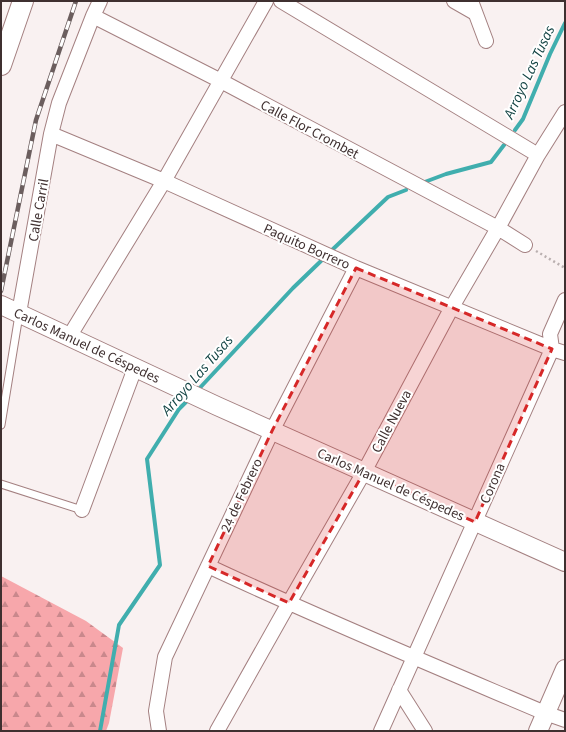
<svg xmlns="http://www.w3.org/2000/svg" width="566" height="732" viewBox="0 0 566 732" font-family="'Source Sans 3',sans-serif">
  <defs>
    <pattern id="forest-firs" width="22" height="20" patternUnits="userSpaceOnUse"><rect width="22" height="20" fill="#f7a7ab"/><path d="M5 1l3.5 6h-7zM16 11l3.5 6h-7z" fill="#c9888c"/></pattern>
  </defs>
  <rect width="100%" height="100%" fill="#f9f1f1"/>
  <path fill="url(#forest-firs)" d="M1,576l85,45 37,27 -14,75 -3,8h-105z"/>
  <g fill="none" stroke-linecap="round" stroke-linejoin="round">
    <path stroke="#40aeae" stroke-width="4" d="M515,130l8,-11 27,-65 15,-31
      M422,183l24,-9 45,-12 13,-17
      M332,250l56,-53 18,-7
      M196,392l97,-104 28,-27
      M100,731l19,-106 41,-60 -13,-106 32,-50 11,-11"/>
    <defs>
      <path id="service" d="M1,425l18,-110
        M1,484l81,26"/>
      <path id="minor" d="M281,1l257,154
        M454,1l21,12
        M471,1l15,40
        M93,16l128,65 277,147 27,17
        M51,134l113,47 192,87 196,81 13,4
        M19,313l32,-179 8,-31 34,-87 7,-15
        M69,337l95,-156 102,-180
        M82,510l53,-142
        M208,566c111,52 224,99 337,147l20,7
        M399,690l26,41
        M159,731l-3,-20 9,-54 107,-226 84,-163
        M217,731l72,-128 75,-131 88,-165 46,-79 40,-73 27,-43
        M381,731l171,-382 -2,-15 15,-34"/>
      <path id="tertiary" d="M1,305l216,101 348,156
        M538,731l27,-62"/>
      <path id="secondary" d="M1,65l22,-64"/>
    </defs>
    <use href="#service" stroke="#a48081" stroke-width="9"/>
    <use href="#minor" stroke="#a48081" stroke-width="16"/>
    <use href="#tertiary" stroke="#a48081" stroke-width="20"/>
    <use href="#secondary" stroke="#a48081" stroke-width="22"/>
    <path stroke="#b9afaf" stroke-width="2.5" stroke-dasharray="2 3" stroke-linecap="butt" d="M536,251l29,17"/>
    <use href="#service" stroke="#fff" stroke-width="7"/>
    <use href="#minor" stroke="#fff" stroke-width="14"/>
    <use href="#tertiary" stroke="#fff" stroke-width="18"/>
    <use href="#secondary" stroke="#fff" stroke-width="20"/>
    <defs>
      <path id="rail" d="M1,291l35,-171 40,-119"/>
    </defs>
    <use href="#rail" stroke="#6b5e5e" stroke-width="4.5"/>
    <use href="#rail" stroke="#fff" stroke-width="3" stroke-dasharray="9" stroke-linecap="butt"/>
  </g>
  <path fill="#d62828" fill-opacity="0.2" stroke="#d62828" stroke-width="3" stroke-dasharray="8 5" stroke-linejoin="round" d="M356,268l196,81 -77,173 -111,-50 -75,131 -81,-37 64,-135z"/>
  <g text-anchor="middle" stroke-width="4" stroke-linejoin="round" paint-order="stroke">
    <g font-size="14" fill="#3f3030" stroke="#fff">
      <text transform="translate(310 129) rotate(28)" y="5">Calle Flor Crombet</text>
      <text transform="translate(38 210) rotate(-80)" y="5">Calle Carril</text>
      <text transform="translate(307 246) rotate(24)" y="5">Paquito Borrero</text>
      <text transform="translate(87 345) rotate(25)" y="5">Carlos Manuel de Céspedes</text>
      <text transform="translate(391 421) rotate(-62)" y="5">Calle Nueva</text>
      <text transform="translate(492 483) rotate(-66)" y="5">Corona</text>
      <text transform="translate(391 484) rotate(24)" y="5">Carlos Manuel de Céspedes</text>
      <text transform="translate(241 495) rotate(-65)" y="5">24 de Febrero</text>
    </g>
    <g font-size="15" font-style="italic" fill="#134444" stroke="#fff">
      <text transform="translate(529 72) rotate(-65)" y="5">Arroyo Las Tusas</text>
      <text transform="translate(197 375) rotate(-49)" y="5">Arroyo Las Tusas</text>
    </g>
  </g>
  <rect width="566" height="732" fill="none" stroke="#3f3030" stroke-width="4"/>
</svg>
